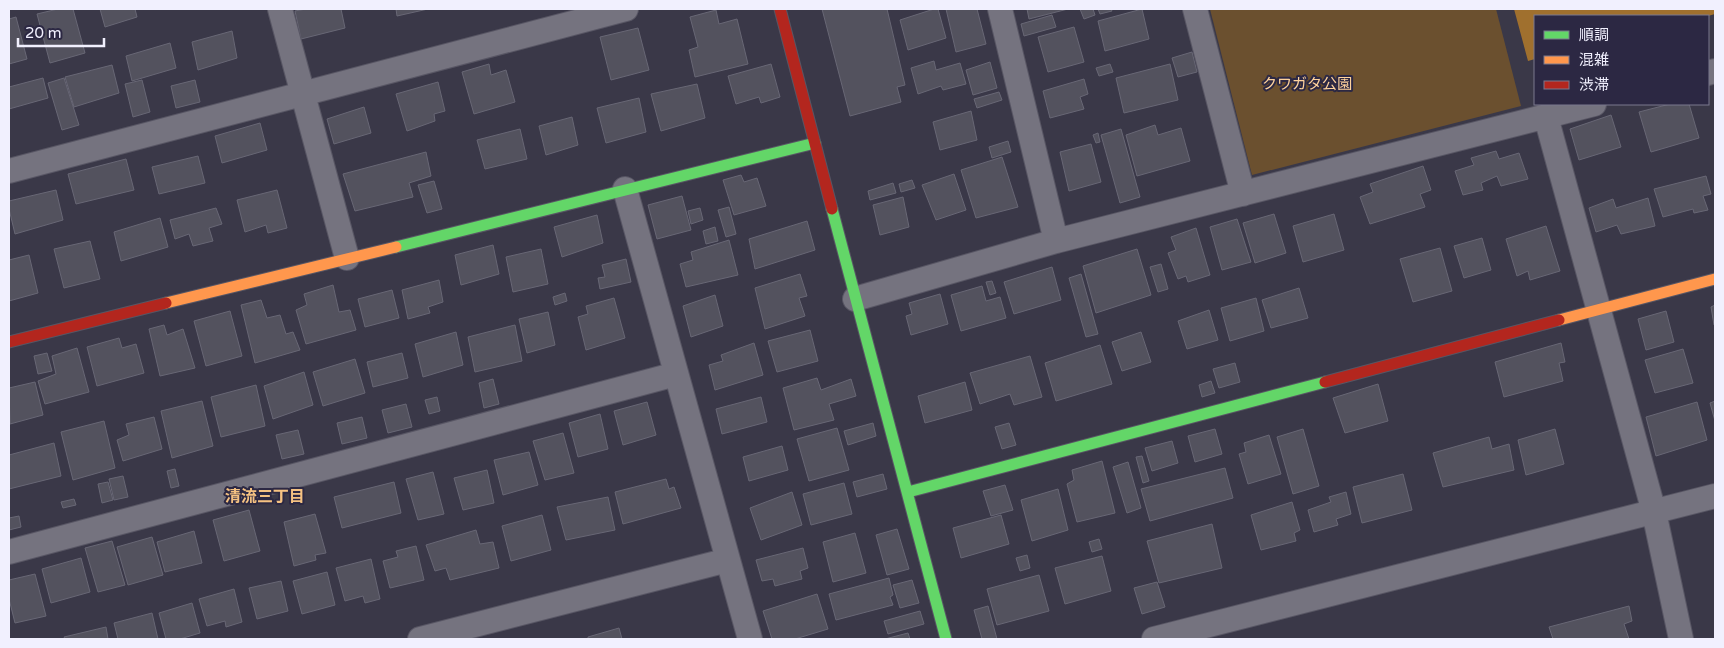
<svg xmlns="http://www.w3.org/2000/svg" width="1724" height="648" viewBox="0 0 1724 648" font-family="'Varela Round','Noto Sans JP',sans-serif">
  <rect width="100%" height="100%" fill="#3a3848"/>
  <path fill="#6b502f" d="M1210,9h286l25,97 -269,69z"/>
  <path fill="#a0702e" d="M1514,9h201v5l-7,2h-173v43l-7,2z"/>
  <path fill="#53525e" stroke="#686775" d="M58,9h15l12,44 -35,10 -13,-49z
    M100,9h35l2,8 -32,10z
    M306,9h35l4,19 -44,11 -6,-28z
    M396,9h32l-31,7z
    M822,9h65l18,76 -8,2 4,15 -51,14z
    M934,9h4l8,29 -38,12 -8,-30z
    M946,9h31l9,35 -30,8z
    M1027,9h41l-39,10z
    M1080,9h13l2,6 -11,4z
    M1098,9h13l1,2 -12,3z
    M1142,9l7,30 -44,12 -7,-30z
    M716,10l3,14 18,-5 11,45 -53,13 -6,-27 9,-3 -8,-30z
    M1052,15l4,12 -32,9 -3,-12z
    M16,17l11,42 -18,5v-45z
    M1074,27l10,35 -36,10 -10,-35z
    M638,28l11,42 -38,10 -11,-43z
    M232,31l5,27 -39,12 -6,-28z
    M170,43l6,25 -44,13 -6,-25z
    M1192,52l5,20 -19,5 -6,-19z
    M934,61l2,9 24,-7 6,21 -23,6 -2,-4 -23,8 -7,-26z
    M990,62l7,26 -24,7 -7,-25z
    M489,64l2,11 15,-5 9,32 -41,12 -12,-42z
    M771,64l9,33 -19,6 -2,-6 -23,7 -8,-28z
    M1110,64l3,8 -14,4 -3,-8z
    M1170,64l8,36 -54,13 -8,-35z
    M112,65l7,28 -45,14 -9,-30z
    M43,78l5,20 -39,11v-22z
    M64,78l15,47 -17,5 -14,-47z
    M1084,79l4,15 -8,3 4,12 -34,9 -7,-27z
    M142,80l8,32 -17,5 -8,-33z
    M195,80l5,22 -24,6 -5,-22z
    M438,82l7,29 -11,3 1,7 -28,10 -11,-37z
    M697,84l8,34 -44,13 -10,-37z
    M999,92l3,8 -25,8 -3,-9z
    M639,98l7,34 -40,11 -9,-35z
    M1670,104h19l10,34 -48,14 -12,-40z
    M364,107l7,26 -37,11 -7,-25z
    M971,111l6,29 -37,10 -7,-28z
    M1611,115l10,32 -42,13 -9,-31z
    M572,117l6,28 -32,10 -7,-29z
    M260,123l7,27 -45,13 -7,-27z
    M1155,125l3,10 23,-7 9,33 -53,15 -11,-41z
    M520,129l7,30 -42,10 -8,-29z
    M1121,129l19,68 -20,6 -19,-68z
    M1098,133l2,9 -4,1 -3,-8z
    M1008,141l3,11 -19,6 -3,-11z
    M1091,144l10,38 -32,9 -9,-39z
    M1496,151l3,8 20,-6 9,26 -27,7 -4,-10 -16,7 2,7 -20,5 -8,-24 19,-6 -3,-7z
    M426,152l5,24 -22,7 4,14 -58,14 -12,-37z
    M198,156l7,27 -46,11 -7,-27z
    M1002,157l16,50 -42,11 -15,-48z
    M126,159l8,31 -58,14 -8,-30z
    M1423,166l8,24 -11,4 5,13 -55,17 -10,-27 13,-5 -3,-8z
    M954,174l12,36 -30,10 -14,-35z
    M741,175l3,7 13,-4 9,28 -32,9 -11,-35z
    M1706,176l5,18 -8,2 5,14 -14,3 -1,-4 -30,8 -9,-28z
    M912,180l3,8 -14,4 -2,-8z
    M434,181l8,28 -15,4 -9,-28z
    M893,183l3,10 -26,7 -2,-9z
    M56,190l7,30 -48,14 -6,-25v-8z
    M277,190l10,38 -19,5 -2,-8 -21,7 -8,-32z
    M682,196l9,34 -34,9 -9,-34z
    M903,197l6,30 -29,8 -7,-30z
    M1648,198l7,28 -34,8 -4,-9 -21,7 -7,-24 24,-9 3,9z
    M729,207l7,27 -10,3 -8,-27z
    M216,208l6,16 -13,4 4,13 -20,5 -4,-12 -14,5 -5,-19z
    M700,208l3,12 -12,4 -3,-13z
    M1274,214l12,39 -31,10 -12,-40z
    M1334,214l10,36 -41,12 -10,-36z
    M597,215l6,28 -41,14 -8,-30z
    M160,218l8,29 -47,14 -7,-29z
    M1237,219l14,43 -29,8 -12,-43z
    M807,221l8,29 -60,19 -6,-30z
    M1546,226l14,45 -30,9 -2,-9 -11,5 -11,-37z
    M715,227l3,14 -12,3 -3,-13z
    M1196,228l14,47 -22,7 -2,-6 -8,3 -10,-26 8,-3 -5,-13z
    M1482,238l9,32 -27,8 -10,-32z
    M729,240l9,35 -52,12 -6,-23 13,-4 -2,-8z
    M90,241l10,38 -36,9 -10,-39z
    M493,245l6,29 -38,11 -6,-30z
    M1440,248l12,43 -39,11 -13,-43z
    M541,249l7,35 -35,8 -7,-35z
    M1137,249l14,46 -55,18 -13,-47z
    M29,255l9,38 -29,8v-41z
    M626,259l5,23 -31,7 -2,-11 7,-1 -3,-12z
    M1161,264l7,25 -10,3 -8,-25z
    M1052,267l9,33 -47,14 -10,-32z
    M800,274l7,22 -8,2 6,18 -40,13 -10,-41z
    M1081,274l17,60 -12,3 -17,-59z
    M439,280l4,22 -15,5 2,6 -22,6 -6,-29z
    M992,281l4,12 -6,2 -4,-13z
    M333,285l6,27 11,-2 6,20 -50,14 -10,-34 11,-5 -3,-11z
    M982,286l4,15 14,-4 6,21 -45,13 -10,-36z
    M1299,288l9,30 -37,10 -9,-28z
    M392,290l7,28 -34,9 -7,-28z
    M565,293l2,8 -12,4 -2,-8z
    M940,294l8,30 -37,11 -5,-19 6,-2 -3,-11z
    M715,295l8,31 -32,11 -8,-31z
    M614,298l11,40 -39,12 -8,-33 10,-3 -2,-8z
    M1256,298l8,33 -34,10 -9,-33z
    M261,300l6,18 13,-3 6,19 7,-2 7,18 -45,13 -14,-58z
    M1715,305v20h-1l-3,-18z
    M1209,310l9,30 -31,9 -9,-28z
    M230,311l12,45 -36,10 -12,-45z
    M1666,311l8,31 -28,8 -8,-31z
    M548,312l7,33 -28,8 -8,-34z
    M164,325l3,10 16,-6 12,39 -35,8 -11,-47z
    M515,325l7,36 -47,11 -7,-35z
    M810,330l8,31 -41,11 -9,-31z
    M456,332l7,33 -40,12 -8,-33z
    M1141,332l10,30 -29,9 -10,-29z
    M119,338l3,10 14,-4 8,29 -47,13 -10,-39z
    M754,343l9,32 -48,15 -6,-25 14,-4 -2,-6z
    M1561,343l4,19 -6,1 4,18 -59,16 -9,-35z
    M1100,345l12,39 -56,17 -11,-38z
    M77,348l12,44 -44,12 -7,-23 18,-7 -4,-18z
    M1683,349l10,34 -38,10 -10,-33z
    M47,353l5,18 -14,3 -4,-18z
    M402,353l6,25 -35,9 -6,-25z
    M1030,356l12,41 -28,8 -4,-11 -30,10 -10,-31z
    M355,359l10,34 -42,13 -10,-34z
    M1235,363l5,19 -21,6 -6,-19z
    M304,372l9,33 -40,14 -9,-33z
    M817,378l4,12 30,-11 5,17 -27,8 5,16 -40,10 -11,-42z
    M493,379l6,25 -15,4 -5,-25z
    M1211,381l4,12 -13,4 -3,-12z
    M35,382l8,33 -33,9 -1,-36z
    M965,382l7,28 -47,13 -7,-27z
    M1378,384l10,37 -43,12 -12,-35z
    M256,385l9,41 -44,11 -10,-40z
    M437,397l3,14 -11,3 -4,-14z
    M761,397l6,25 -45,12 -6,-25z
    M202,401l11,45 -41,12 -11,-47z
    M1715,401v20l-5,-18z
    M647,402l9,33 -33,10 -9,-34z
    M1697,402l10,38 -51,16 -10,-39z
    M406,404l6,23 -24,6 -6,-23z
    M600,414l8,35 -30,8 -9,-34z
    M154,417l8,32 -39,12 -6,-21 12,-5 -3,-11z
    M362,417l5,21 -25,6 -5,-21z
    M104,421l11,47 -42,12 -12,-48z
    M873,423l3,13 -28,9 -4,-14z
    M1009,423l7,22 -14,4 -7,-22z
    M837,428l12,42 -40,11 -12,-42z
    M1215,429l7,25 -27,8 -7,-26z
    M1303,429l16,57 -26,8 -16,-57z
    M1555,429l9,35 -38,11 -8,-35z
    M298,430l6,24 -22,5 -6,-24z
    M563,433l11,40 -29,7 -12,-39z
    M1269,435l12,39 -33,10 -9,-30 7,-2 -2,-9z
    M1489,437l3,12 17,-5 5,26 -71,17 -10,-34z
    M1172,441l6,22 -26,8 -7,-23z
    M54,443l7,33 -52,13v-34z
    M782,446l6,24 -39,11 -6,-24z
    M529,452l9,33 -35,10 -9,-35z
    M1142,456l7,25 -6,2 -7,-26z
    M1102,461l13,52 -38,9 -10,-38 7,-4 -2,-10z
    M1128,462l13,46 -14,5 -14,-46z
    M1225,468l8,30 -83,23 -9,-32z
    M175,469l4,17 -8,2 -4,-17z
    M487,470l7,33 -31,7 -9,-32z
    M433,472l11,42 -26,6 -12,-41z
    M883,474l4,15 -30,8 -4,-15z
    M1403,474l9,36 -50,13 -9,-36z
    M123,476l5,21 -14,3 -5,-21z
    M666,479l3,10 5,-2 7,21 -58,16 -8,-32z
    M108,482l5,18 -11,3 -4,-19z
    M394,482l7,31 -59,15 -8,-31z
    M844,483l8,31 -41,11 -8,-31z
    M1005,485l8,25 -22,6 -8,-25z
    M1058,489l10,41 -36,11 -11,-41z
    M792,492l10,33 -41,15 -11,-32z
    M1346,492l5,22 -15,5 2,6 -24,7 -6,-22 23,-8 -2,-5z
    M608,497l7,33 -49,10 -9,-33z
    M74,499l2,6 -13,3 -2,-6z
    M1292,502l8,28 -6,3 2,8 -35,9 -10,-35z
    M249,510l11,41 -36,10 -11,-41z
    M315,514l11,39 -11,2 1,5 -22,6 -10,-44z
    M542,515l9,35 -40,11 -9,-35z
    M1001,515l8,29 -48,14 -8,-30z
    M19,516l2,11 -12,3v-12z
    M1212,524l10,44 -63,15 -12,-42z
    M897,529l12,40 -22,6 -11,-40z
    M476,530l4,14 13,-2 6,26 -49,12 -4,-12 -11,3 -9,-26z
    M194,531l8,32 -37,9 -8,-30z
    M855,533l11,40 -33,9 -10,-40z
    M152,537l11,38 -35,10 -11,-38z
    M1099,539l3,10 -10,3 -3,-10z
    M112,541l13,44 -27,7 -13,-44z
    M416,546l8,34 -34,8 -7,-27 15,-4 -2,-6z
    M803,548l5,20 -8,3 2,8 -27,7 -2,-7 -11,2 -6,-21z
    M1027,555l3,13 -10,3 -4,-13z
    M1102,556l9,35 -46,13 -10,-36z
    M81,558l9,34 -39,11 -9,-34z
    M371,559l9,40 -15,4 -2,-7 -18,5 -9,-33z
    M327,572l8,33 -33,9 -9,-33z
    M35,574l11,42 -31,7 -6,-24v-19z
    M1039,575l10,36 -52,14 -10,-36z
    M889,578l4,17 -3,2 3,8 -57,15 -7,-26z
    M912,580l7,23 -19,5 -7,-23z
    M281,581l7,30 -31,8 -8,-31z
    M1157,582l8,25 -23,7 -8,-26z
    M234,589l8,33 -16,5 -1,-6 -18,5 -8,-27z
    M817,594l11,35 -33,10h-23l-9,-28z
    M192,603l8,30 -20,6h-14l-7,-26z
    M988,606l9,33h-15l-8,-29z
    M1629,606l3,15 -8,3 5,15h-76l-4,-12z
    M920,611l4,13 -36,10 -4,-13z
    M152,613l6,26h-40l-4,-16z
    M106,627l2,12h-43l-1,-2z
    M619,628l3,11h-34v-2z
    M908,633l2,6h-25z"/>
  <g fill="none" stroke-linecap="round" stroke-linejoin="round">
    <defs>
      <path id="street" d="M280,9l67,249
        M1000,9l56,232
        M1195,9l48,185
        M1708,73l7,-2
        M1546,117l108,395 27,127
        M9,171l617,-162
        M625,189l125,450
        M855,299l201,-58 538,-137
        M9,552l667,-178
        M420,639l308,-79
        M1154,639l561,-143"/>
      <path id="fast" d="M832,209l114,430
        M396,247l419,-104
        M908,492l417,-110"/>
      <path id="slow" d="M166,303l230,-56
        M1559,320l156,-41"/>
      <path id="jam" d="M780,9l52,200
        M9,342l157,-39
        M1325,382l234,-62"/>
    </defs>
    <use href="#street" stroke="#585664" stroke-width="26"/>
    <use href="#fast" stroke="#585664" stroke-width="13"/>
    <use href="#slow" stroke="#585664" stroke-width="13"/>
    <use href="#jam" stroke="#585664" stroke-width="13"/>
    <use href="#street" stroke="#75737f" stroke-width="24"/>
    <use href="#fast" stroke="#63d668" stroke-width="11"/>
    <use href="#slow" stroke="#ff974d" stroke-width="11"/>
    <use href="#jam" stroke="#b3261e" stroke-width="11"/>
  </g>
  <g text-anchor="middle" stroke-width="4" stroke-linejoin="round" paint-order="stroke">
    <g font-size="15" fill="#ffd39d" stroke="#2c2843">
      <text x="1307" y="89">クワガタ公園</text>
    </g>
    <g font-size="16" font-weight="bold" fill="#f5c282" stroke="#2c2843">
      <text x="265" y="502">清流三丁目</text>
    </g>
  </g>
  <rect width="1724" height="648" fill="none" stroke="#f1f0fe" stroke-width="20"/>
  <rect x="1534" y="15" width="175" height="90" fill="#2c2843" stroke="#7b788e"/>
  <rect x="1544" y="31" width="25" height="8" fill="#63d668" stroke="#7b788e"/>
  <text x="1579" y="40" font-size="15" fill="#f1f0fe">順調</text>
  <rect x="1544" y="56" width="25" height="8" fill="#ff974d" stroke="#7b788e"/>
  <text x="1579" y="65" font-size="15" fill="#f1f0fe">混雑</text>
  <rect x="1544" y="81" width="25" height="8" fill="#b3261e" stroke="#7b788e"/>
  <text x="1579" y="90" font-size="15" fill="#f1f0fe">渋滞</text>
  <path d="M18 38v8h86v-8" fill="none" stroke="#f1f0fe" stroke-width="2.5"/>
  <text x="25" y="38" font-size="15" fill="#f1f0fe" stroke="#2c2843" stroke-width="4" paint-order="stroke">20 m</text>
</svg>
